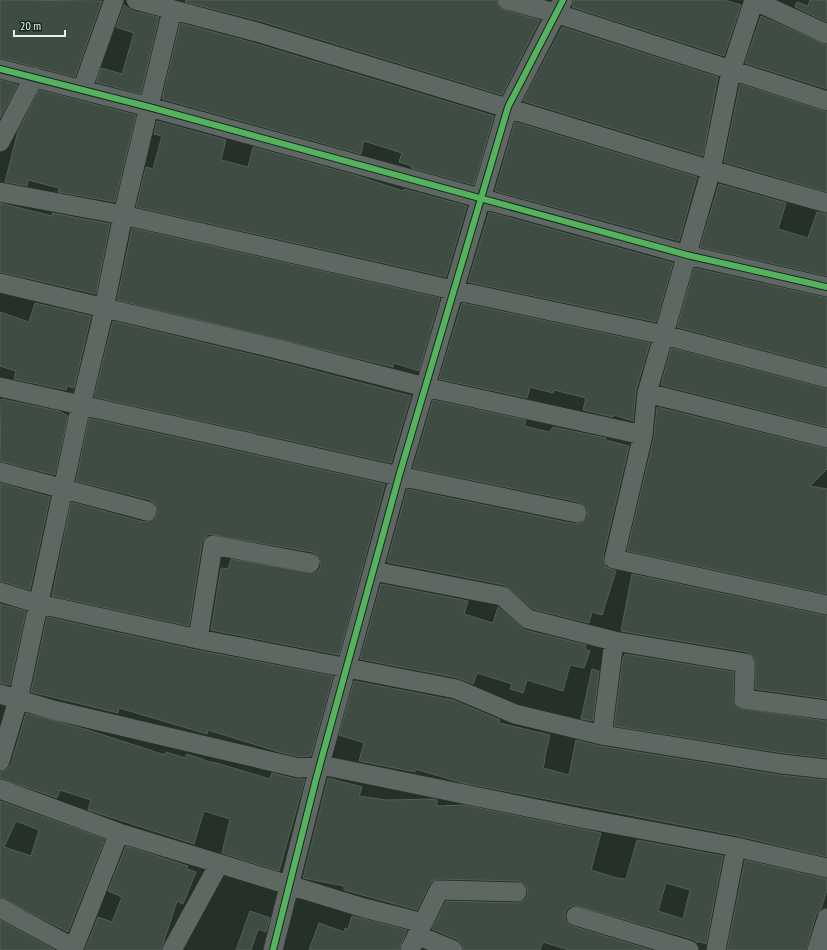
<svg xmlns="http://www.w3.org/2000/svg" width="827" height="950" viewBox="0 0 827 950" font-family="'PT Sans Narrow',sans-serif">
  <rect width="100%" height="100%" fill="#243028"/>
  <path fill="#3e4c44" stroke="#545e58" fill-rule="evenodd" d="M0,0l102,1 -27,76 -75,-19z
    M186,0h310l3,7 5,3 36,10 -38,75 -242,-74 -75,-19z
    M574,0h150l17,5 -17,51 -152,-49z
    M810,0h17v22l-32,-15 2,-5 11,4z
    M124,5l9,6 26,6 -18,77 -45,-12 5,-14 21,6 12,-41 -18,-6z
    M761,16l66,29v44l-82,-26z
    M180,23l74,20 240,73 -20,69 -63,-17 1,-2 -13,-4 3,-9 -38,-12 -3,13 -199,-55z
    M562,27l156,50 -15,79 -180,-55z
    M0,80l18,5 -18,33z
    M740,84l87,28v80l-103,-30z
    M39,90l97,25 -21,87 -57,-10 1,-4 -31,-8 -1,6 -22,-4 13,-51z
    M157,121l69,19 -5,20 27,7 5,-20 105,29 45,15 1,-2 63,17 -21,71 -310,-70 10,-40 7,2 9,-33 -8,-2z
    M515,122l182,55 -18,64 -184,-50z
    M719,184l67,19 -8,26 30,9 9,-26 10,2v62l-127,-29z
    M0,203l52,13v-3l58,11 -14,70 -96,-22z
    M489,212l184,51 -17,59 -188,-40z
    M132,228l308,70 -21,73 -25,-8 -1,4 -276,-67z
    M694,268l133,30v69l-150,-40z
    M35,303l56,13 -17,72 -7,-2 -1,4 -52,-11 2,-8 -16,-5v-54l29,10z
    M462,303l188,40 -14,47 -3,31 -19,-6 -1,2 -30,-7 3,-12 -32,-8 -1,3 -23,-6 -3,11 -88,-19z
    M113,321l165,40 133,35 -20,67 -297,-66z
    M671,348l156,41v38l-166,-42z
    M1,399l58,12 9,5 -13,59 -55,-14z
    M433,400l93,20 -2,6 25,6 4,-5 53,11v2l23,6 -26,110 3,11 10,4 -14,44 -10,-3 -3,11 -56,-14 -29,-24 -117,-23 20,-73 168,35 6,-1 7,-7 -1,-7 -8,-7 -166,-34z
    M657,407l170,42v20l-17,17 17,3v105l-200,-43 27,-114z
    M89,418l296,66 -46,171 -128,-25 10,-62 7,1 3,-10 82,14 6,-3 2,-5 -4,-10 -5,-3 -104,-18 -6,9 -13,83 -137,-30 19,-94 73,20 10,-3 4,-6 -3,-9 -5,-4 -74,-19z
    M0,483l50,14 -20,93 -30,-9z
    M632,574l195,42v83l-72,-10v-30l-8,-7 -126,-21z
    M381,584l87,17 -4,13 29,9 5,-16 27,23 61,15 -1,4 5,2 -6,17 -14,-3 -7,26 -36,-11 -4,13 -13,-4 2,-5 -35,-11 -4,11 -15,-6 -98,-19z
    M0,604l26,7 -16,74 -10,-2z
    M47,617l149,33 137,26 -22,80 -11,1 -21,-5 -71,-22 -1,4 -88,-26 -1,5 -87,-21z
    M625,654l109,18 -1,27 5,9 89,13v37l-44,-5 -169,-27 9,-68z
    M592,669l7,2 -6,50 -12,-2z
    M354,681l99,19 47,20 -1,3 51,12 -6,25h1l-2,8 26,7 7,-35 24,6 180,29 47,5v77l-89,-21 -275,-53 -48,-14v3l-56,-11 5,-18 -25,-8z
    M26,713l62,17 77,25 1,-3 19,6 2,-4 26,9v-1l57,17 2,-6 24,6h9l-26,92 -57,-18 8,-34 -26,-8 -10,33 -106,-34 3,-10 -31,-10 -3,8 -57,-20v-6l7,-3 4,-5z
    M328,778l34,9 -3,9 28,4 48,-1 2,1v6l27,-1 137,28 -10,37 26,8 9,1 11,-39 86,16 -17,88 -8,-3v2l-6,-4 -118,-34 -6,3 -3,5v6l7,7 79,24h-82l-26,-8 -3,8h-76l-2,-6 -4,-4 -26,-11 14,-28 71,2 6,-2 4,-4 1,-5 -2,-6 -9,-5 -78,-2 -6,2 -4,4 -12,25 -73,-20v-4l-41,-8zM666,883l24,7 -7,29 -25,-8z
    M0,801l105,38 -37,93 -68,-35zM16,821l23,9 -8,26 -27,-9z
    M126,846l62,20 -1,3 9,3 -13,32 -6,-3 -16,49h-76l13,-33 14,5 10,-25 -14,-6z
    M745,860l82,19v11l-6,19 -5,6 -10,35h-79z
    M250,911l20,7 -4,14 -8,-3 -7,21h-15z
    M352,916l55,14 -8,20h-90l10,-27 25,9 1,-4 3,1z
    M0,920l55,30h-55z"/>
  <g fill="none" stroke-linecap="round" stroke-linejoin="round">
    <path stroke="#5f6762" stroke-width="19" d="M136,0l121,32 454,138 20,-99 23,-71
      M507,0l48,13 272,88
      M753,0l74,34
      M0,69l149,38 538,148 140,32
      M82,90l32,-90
      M0,142l34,-65
      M0,192l123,23 330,75 211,45 163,43
      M827,203l-116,-33 -64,223 -4,42 -29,124 213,46
      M0,283l281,67 144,37 218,48
      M0,387l399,89 178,37
      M647,393l180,45
      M0,472l147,39
      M373,571l129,25 26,23 86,22 131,22 -1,36 83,11
      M0,592l39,12 159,35 258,50 59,25 87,21 180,29 45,5
      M198,639l15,-94 97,18
      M0,694l53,16 246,58 27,-2 260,53 150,28 91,21
      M602,735l12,-94
      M0,761l18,-61 63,-295 20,-82 22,-108 49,-205
      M0,789l119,44 245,75 59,15
      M0,908l74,40
      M576,916l113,34
      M417,935l36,15
      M73,950l46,-117
      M172,950l47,-86
      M273,950l43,-171 83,-303 109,-369 55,-107
      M410,950l29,-60 78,2
      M716,950l20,-103
      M817,950l10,-32"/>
    <defs>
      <path id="cycleway" d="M0,69l149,38 538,148 140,32
        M273,950l43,-171 83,-303 109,-369 55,-107"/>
    </defs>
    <use href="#cycleway" stroke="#152b1e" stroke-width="8"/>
    <use href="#cycleway" stroke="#56b35d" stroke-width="6"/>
  </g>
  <path d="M14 30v6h51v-6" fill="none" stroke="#e6f3ea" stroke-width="2"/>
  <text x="20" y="30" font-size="12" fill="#e6f3ea" stroke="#152b1e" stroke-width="3" paint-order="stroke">20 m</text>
</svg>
